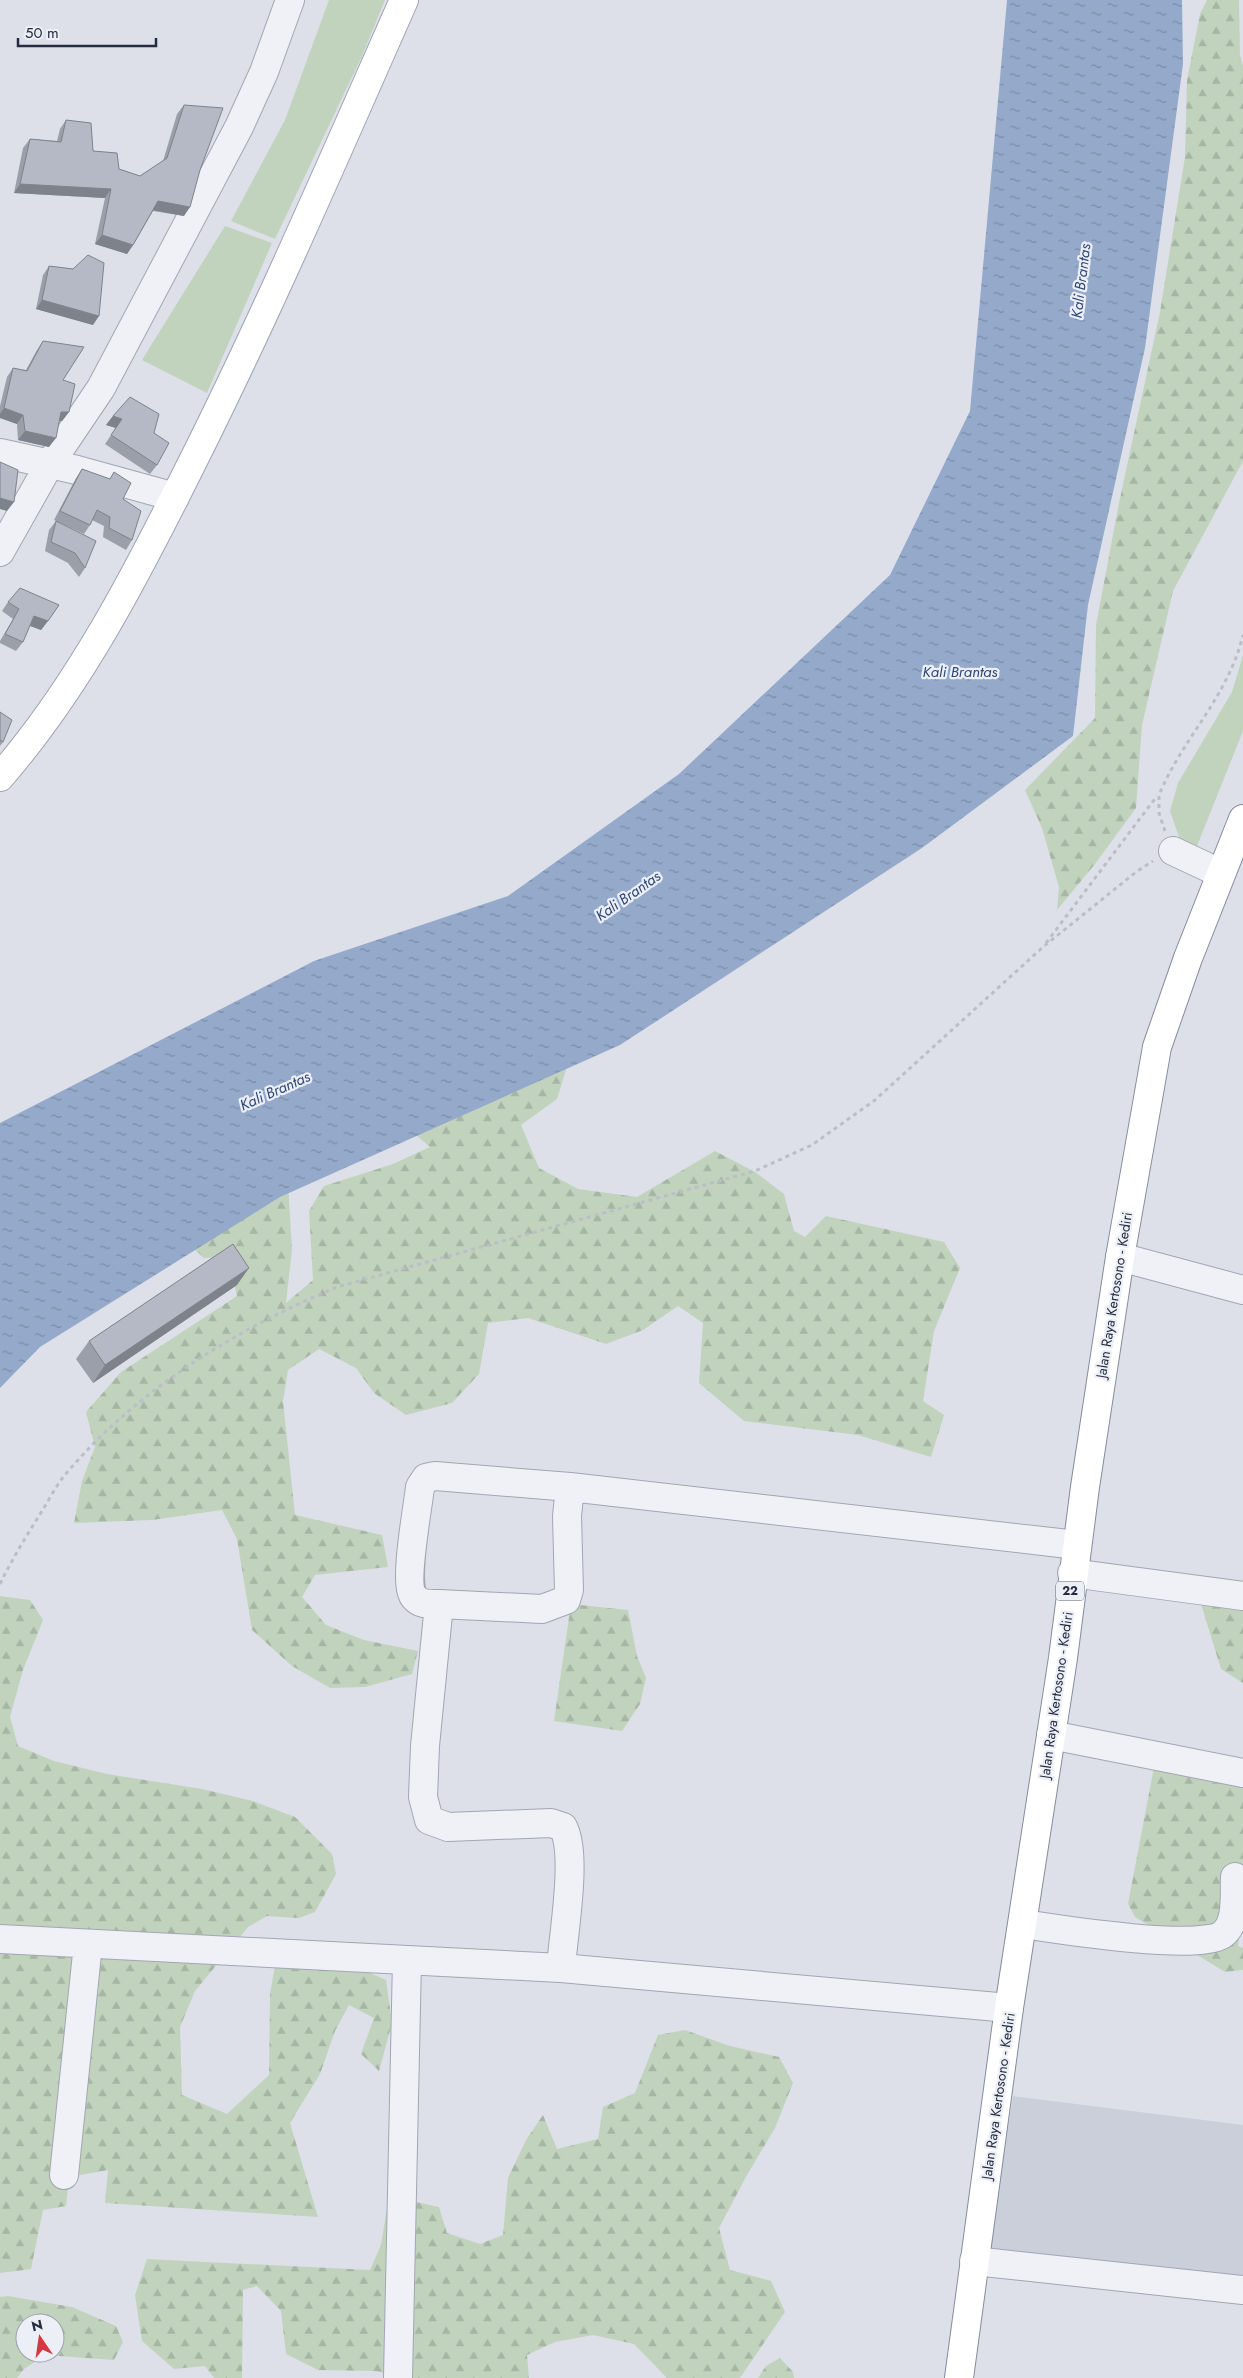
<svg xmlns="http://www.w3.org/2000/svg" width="1243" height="2378" viewBox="0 0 1243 2378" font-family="Jost,sans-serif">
  <defs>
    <pattern id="forest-firs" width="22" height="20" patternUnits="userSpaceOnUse" patternTransform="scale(1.25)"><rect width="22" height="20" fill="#c1d3bd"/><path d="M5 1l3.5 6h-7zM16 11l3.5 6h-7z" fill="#a6b5a4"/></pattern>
    <pattern id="water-ripples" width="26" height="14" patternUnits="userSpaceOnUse" patternTransform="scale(1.25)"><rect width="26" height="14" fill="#95aacb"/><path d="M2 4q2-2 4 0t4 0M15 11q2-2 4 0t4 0" fill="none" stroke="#798ba6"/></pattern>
  </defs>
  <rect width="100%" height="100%" fill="#dde0e8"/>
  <path fill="#cbcfda" d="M1013,2096l230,29v153l-254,-28z"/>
  <path fill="#c1d3bd" d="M329,0h56l-23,56 -87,183 -44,-18 54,-101z
    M225,226l47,17 -65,150 -65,-33z
    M1243,655v76l-50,125 -13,-16 -10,-29 8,-28 54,-91z"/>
  <path fill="url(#forest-firs)" fill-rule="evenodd" d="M1207,0h32l1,56 3,10v395l-70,130 -31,134 -6,83 -41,56 -38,46 2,-23 -17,-59 -17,-38 70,-72 1,-93 23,-122 41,-191 25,-155 2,-77 13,-66z
    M570,1057l-13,42 -36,26 18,43 39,21 59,8 78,-46 40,21 29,22 10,37 11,6 21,-21 118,26 16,26 -26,63 -11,70 21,14 -13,42 -73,-22 -114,-14 -45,-38 4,-60 -25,-17 -35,24 -37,14 -78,-26 -40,5 -9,51 -27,29 -46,12 -32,-22 -18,-25 -37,-19 -31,21 -5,31 12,114 87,20 6,32 -73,8 -13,22 24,28 38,15 54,11 -6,23 -47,13 -35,1 -38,-22 -40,-36 -15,-91 -15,-29 -70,10 -78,3 8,-42 13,-34 -9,-35 35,-40 116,-76 -9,-39 -24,1 -29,-26 112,-65 5,82 -6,54 27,-23 -4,-69 15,-25 69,-22 37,-17 -37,-32z
    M0,1596l30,4 13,20 -20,50 -13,47 8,29 36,15 53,13 95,15 51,12 42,16 37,37 4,20 -21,38 -16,6 -32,-2 -19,11 -53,64 -15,36 2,68 45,19 42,-39 1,-81 7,-39 70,8 39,17 6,43 -13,48 -18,-17 13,-36 -25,-13 -14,26 -15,43 -30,49 28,94 -213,-14 3,-33 -39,7 -3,29 -23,4 -12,59 -31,4z
    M571,1604l57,6 9,46 9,22 -6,26 -18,27 -68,-10z
    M1201,1604l42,6v73l-22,-14z
    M1154,1767l89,16v124l-5,39 5,2v22l-18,2 -90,-55 -7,-13z
    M685,2030l45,16 49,11 14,26 -18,45 -28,47 -28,53 11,42 41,11 14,31 -45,66h-73l-33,-34 -41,-9 -38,7 -28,13 2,23h-121l-33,-7 -57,-1 -32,-16 -5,-43 -24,-25 -14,4 -1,88h-28l-9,-12 -31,3 -32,-28 -7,-46 12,-36 223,11 11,-25 8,-49 50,11 8,26 33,11 23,-9 5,-57 18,-38 17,-25 14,34 41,-10 5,-32 32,-14 23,-58z
    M8,2296l64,11 44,19 7,16 -9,18 -69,-5 -21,14 -7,9h-17v-81zM25,2323h30v30h-30z
    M780,2358l13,14 1,6h-36l8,-12z"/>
  <path fill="url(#water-ripples)" d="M1007,0h175l1,64 -38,284 -57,257 -15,131 -151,112 -302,197 -340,152 -240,150 -40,41v-265l314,-162 194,-65 171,-122 211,-199 80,-164z"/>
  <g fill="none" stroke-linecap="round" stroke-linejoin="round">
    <defs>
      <path id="minor" d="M0,453l77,17 98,27
        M0,552l49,-87 52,-77 138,-261 25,-55 26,-72
        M1173,851l47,22
        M1120,1257l123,33
        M1072,1573l171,23
        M439,1604c-10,0 -18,1 -25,-7 -11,-13 4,-90 6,-110l6,-9 9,-2 135,11
        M1051,1735l192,38
        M1023,1924c33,5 178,28 200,10 15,-12 11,-40 12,-57
        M0,1939l561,29 448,40
        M561,1968c2,-33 17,-114 2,-141l-12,-4 -103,4 -19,-7 -6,-23 2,-51 14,-142 103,5 24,-9 3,-10 -2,-74 3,-29 507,58
        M64,2175l24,-231
        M974,2261l269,29
        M398,2378l9,-418"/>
      <path id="major" d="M0,777c79,-91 135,-200 189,-308 77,-153 145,-311 215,-469"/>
      <path id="highway" d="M959,2378l50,-370 54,-350 22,-171 35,-230 30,-170 7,-40 31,-89 55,-139"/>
    </defs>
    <use href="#minor" stroke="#a2a6b2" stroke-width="30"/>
    <use href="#major" stroke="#9ba3b4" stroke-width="30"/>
    <use href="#highway" stroke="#838ca0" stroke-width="30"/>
    <path stroke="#bbbec7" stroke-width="3" stroke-dasharray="4 4" stroke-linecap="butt" d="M1165,831l-6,-18v-18c23,-56 69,-98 84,-160
      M1046,943l111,-147
      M0,1584c12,-25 27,-49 42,-73 7,-11 14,-25 22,-35 71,-85 172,-147 273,-189l418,-116 57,-26 63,-45 168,-153 93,-75 17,-11"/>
    <use href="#minor" stroke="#f0f1f6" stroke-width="28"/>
    <use href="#major" stroke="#fff" stroke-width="28"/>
    <use href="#highway" stroke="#fff" stroke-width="28"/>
  </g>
  <path fill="#9b9fa9" d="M184,105v111l-31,-5 -20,34 -6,9 -32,-10 10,-46 -91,-5 9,-45 7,-9 27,2 3,-12 6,-9 27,31 26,18 21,7 23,-15 14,-47z
    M49,266l44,59 -57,-16 7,-34z
    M43,341l20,39 6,32 -7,9h-3l-10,26 -31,-7 -1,-16 -17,-6v-12l7,-29 6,-9 13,2 11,-20z
    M113,416l41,17 3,32 -7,9 -45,-30 11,-16 -10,-3z
    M82,469l28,10 4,-7 9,27 9,41 -6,10 -23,-13 1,-11 -12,-6 -2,5 -6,9 -26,-12 27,46 -6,9 -11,-14 -23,-12 4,-21 7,-9 -2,-1 22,-42z
    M8,602l51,3 -18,25 -11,-4 -7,16 -7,9 -16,-8v-2l13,-22 -11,-8z
    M0,712l3,30 -3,4z
    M237,1285l-144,98 -17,-24 13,-18z"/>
  <path fill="#7e828a" d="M20,184l91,5 -6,9 -91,-5z
    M158,201l32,6 -6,9 -32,-6z
    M102,235l31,10 -6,9 -32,-10z
    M42,300l57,16 -6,9 -57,-16z
    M4,408l19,7 -6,9 -17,-6v-4z
    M61,412h8l-7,9h-7z
    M113,416l9,3 -6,9 -10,-3z
    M25,431l31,7 -7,9 -31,-7z
    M0,498l14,4 -7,9 -7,-2z
    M34,616l14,5 -7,9 -13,-5z
    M249,1268l-12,17 -144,98 12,-18z"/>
  <path fill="#b4b9c5" stroke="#7e828a" d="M184,105l39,3 -23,62 -10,37 -32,-6 -25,44 -31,-10 9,-46 -91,-5 10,-45 31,3 5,-22 25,3 2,28 24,2 2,16 21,7 27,-18z
    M88,255l16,8 -5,53 -57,-16 7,-34 24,3z
    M43,341l41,6 -21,33 12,4 -6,28h-8l-5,26 -31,-7 -2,-16 -19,-7 9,-40 14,3z
    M130,397l29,17 -5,19 15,10 -12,22 -46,-30 11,-16 -9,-3z
    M0,462l18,8 -4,32 -14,-4z
    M82,469l28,10 4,-7 17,11 -8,16 18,12 -9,29 -23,-12 1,-11 -13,-7 -7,15 -30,-14z
    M56,521l40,20 -11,27 -10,-15 -24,-11z
    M20,588l39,17 -11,16 -14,-5 -11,26 -18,-8 14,-25 -11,-7z
    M0,712l12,8 -9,22 -3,-2z
    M233,1244l16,24 -144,97 -16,-24z"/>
  <g text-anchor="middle" stroke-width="4.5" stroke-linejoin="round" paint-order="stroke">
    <rect fill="#eceff6" stroke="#616677" stroke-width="1" x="1056" y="1581.5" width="28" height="19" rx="4"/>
    <g font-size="12" font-weight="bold" fill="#252c40">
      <text x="1070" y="1595">22</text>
    </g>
    <g font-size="14" fill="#252c40" stroke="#eceff6">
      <text transform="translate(1114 1295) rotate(-81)" y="5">Jalan Raya Kertosono - Kediri</text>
      <text transform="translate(1056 1695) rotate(-82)" y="5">Jalan Raya Kertosono - Kediri</text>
      <text transform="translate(998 2096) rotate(-82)" y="5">Jalan Raya Kertosono - Kediri</text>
    </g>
    <g font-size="15" font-style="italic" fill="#2d4676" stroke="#eceff6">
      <text transform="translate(1081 281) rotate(-83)" y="5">Kali Brantas</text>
      <text x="960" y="677">Kali Brantas</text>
      <text transform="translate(628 896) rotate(-35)" y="5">Kali Brantas</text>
      <text transform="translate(275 1091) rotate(-24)" y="5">Kali Brantas</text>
    </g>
  </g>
  <g transform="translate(40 2338) rotate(347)"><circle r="24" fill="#eceff6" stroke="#9ca1ad"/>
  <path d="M0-4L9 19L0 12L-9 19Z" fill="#d73740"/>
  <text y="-8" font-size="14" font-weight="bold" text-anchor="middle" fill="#252c40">N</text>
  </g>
  <path d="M18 38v8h138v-8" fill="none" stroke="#252c40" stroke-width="2.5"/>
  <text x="25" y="38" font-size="15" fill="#252c40" stroke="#eceff6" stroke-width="4" paint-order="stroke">50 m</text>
</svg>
